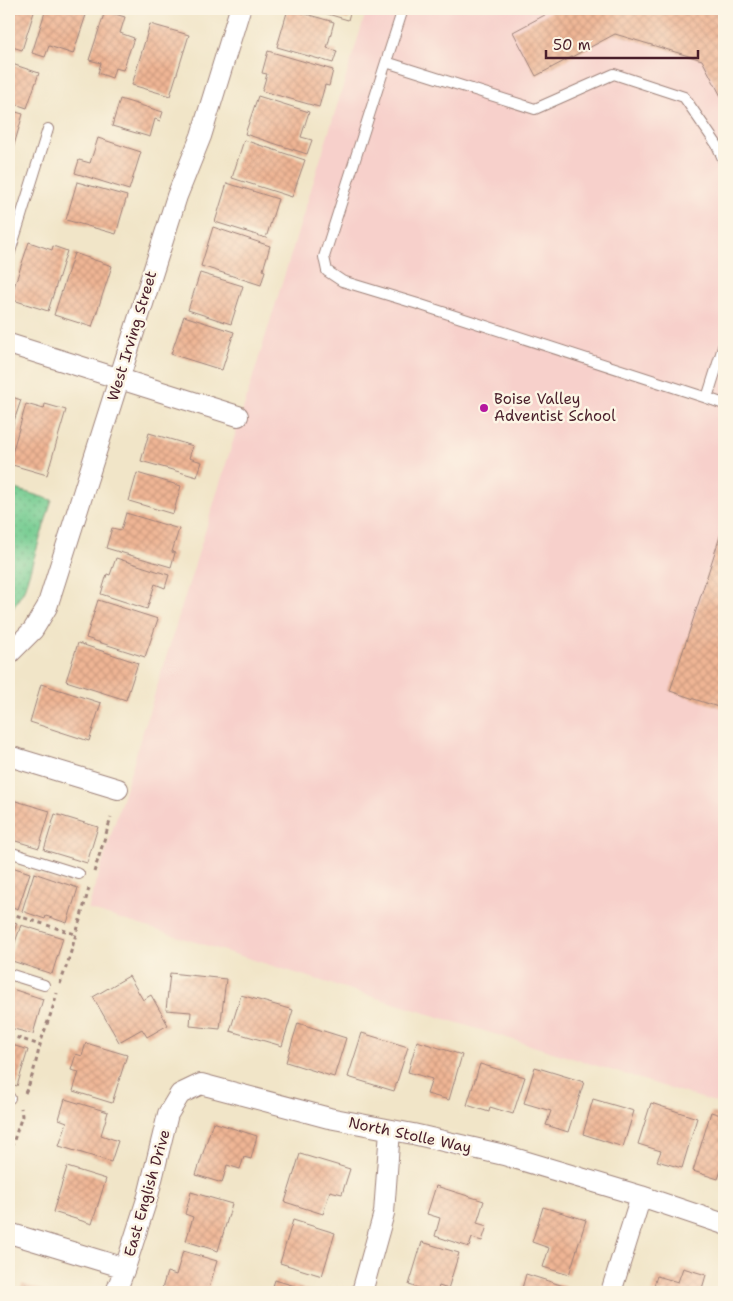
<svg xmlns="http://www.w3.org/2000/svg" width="733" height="1301" viewBox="0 0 733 1301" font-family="'Shantell Sans',sans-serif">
  <defs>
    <pattern id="park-dots" width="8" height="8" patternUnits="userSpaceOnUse" patternTransform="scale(1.25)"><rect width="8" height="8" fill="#75cc91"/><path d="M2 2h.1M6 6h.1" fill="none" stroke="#62a577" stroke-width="1.8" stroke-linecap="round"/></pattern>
    <pattern id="building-cross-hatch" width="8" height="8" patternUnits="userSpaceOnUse" patternTransform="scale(1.25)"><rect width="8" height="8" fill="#efb594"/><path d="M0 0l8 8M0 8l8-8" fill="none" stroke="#ce9b80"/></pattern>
  </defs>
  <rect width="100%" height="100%" fill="#fcf5e5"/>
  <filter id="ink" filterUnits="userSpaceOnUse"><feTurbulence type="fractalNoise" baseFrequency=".02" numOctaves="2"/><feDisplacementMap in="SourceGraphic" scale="10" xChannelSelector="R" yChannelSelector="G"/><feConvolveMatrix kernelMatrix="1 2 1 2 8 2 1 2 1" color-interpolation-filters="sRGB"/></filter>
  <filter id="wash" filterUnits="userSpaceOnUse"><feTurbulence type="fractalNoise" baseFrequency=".0096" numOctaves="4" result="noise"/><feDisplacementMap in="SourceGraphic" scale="20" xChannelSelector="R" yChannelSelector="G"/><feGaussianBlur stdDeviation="1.12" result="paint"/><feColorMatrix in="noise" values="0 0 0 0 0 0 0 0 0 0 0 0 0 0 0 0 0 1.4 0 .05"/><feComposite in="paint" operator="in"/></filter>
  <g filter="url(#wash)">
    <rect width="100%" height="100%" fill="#f1e5c8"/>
    <path fill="#f7d0cb" d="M367,9h357v1096l-636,-196z"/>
    <path fill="url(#park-dots)" stroke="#60765e" d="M9,487l43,13 -28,90 -15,25z"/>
    <g id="blocks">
      <path fill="url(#building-cross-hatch)" d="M9,9h26l-13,41 -13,-4z
        M46,9h42l-15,45 -24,-8 -4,11 -13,-4z
        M288,9l46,13 -7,26 10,3 -4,12 -56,-16z
        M311,9h40l-3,11z
        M556,9h168v93l-22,-42 -87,-26 -79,42 -23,-44z
        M105,11l20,6 -5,16 14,5 -11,32 -8,-2 -3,10 -14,-5 3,-10 -12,-3z
        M150,24l39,11 -19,61 -38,-11z
        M268,51l65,19 -4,16 -4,-1 -6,22 -57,-16 5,-17 -5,-1z
        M9,63l30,10 -12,35 -18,-6z
        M258,96l51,16 -8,25 11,3 -5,14 -62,-20z
        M120,99l43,13 -3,9 -5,-2 -5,18 -38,-11z
        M9,110l14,4 -11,38 -3,-1z
        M98,138l43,14 -12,38 -54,-17 4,-13 11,3z
        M244,140l61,20 -13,37 -60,-19z
        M77,182l50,14 -11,38 -50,-14z
        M227,183l51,16 -12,39 -51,-16z
        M213,227l57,19 -7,24 2,1 -4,14 -60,-19z
        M29,242l23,8 1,-4 14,5 -19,60 -38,-12z
        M74,253l38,13 -20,61 -38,-12z
        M200,273l43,13 -12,38 -43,-14z
        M184,316l50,16 -12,38 -51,-16z
        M9,396l12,4 -12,36z
        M26,404l18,5 1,-5 21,6 -19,65 -38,-11z
        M149,433l44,13 -4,12 13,4 -5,15 -56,-16z
        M137,473l44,13 -8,28 -44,-13z
        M126,513l53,16 -7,23 3,1 -4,14 -65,-19 6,-20 9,2z
        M724,524v185l-54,-18z
        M116,558l53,17 -4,13 -10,-4 -8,25 -46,-15 6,-20 3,1z
        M98,600l60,19 -13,38 -59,-19z
        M78,643l60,20 -12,37 -60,-19z
        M41,684l60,19 -12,38 -59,-19z
        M9,799l41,12 -11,37 -30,-9z
        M55,814l43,13 -11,36 -43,-13z
        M9,866l21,7 -12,36 -9,-3z
        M34,873l44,15 -11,35 -21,-7 -1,3 -23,-8z
        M9,920l8,3 -8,23z
        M21,925l42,13 -11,36 -43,-14z
        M170,973l56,6 -6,50 -30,-3 1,-14 -25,-2z
        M129,976l14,24 8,-5 17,30 -21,12 -5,-8 -23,13 -26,-45z
        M9,988l34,11 -10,35 -23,-6 -1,4z
        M241,995l52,15 -11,36 -52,-15z
        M298,1023l48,15 -12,39 -48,-15z
        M362,1033l46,14 -14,44 -46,-14z
        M417,1041l45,14 -13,45 -22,-6 5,-15 -24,-7z
        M86,1043l41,12 -15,48 -39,-12 6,-19 -8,-2 5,-16 6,2z
        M9,1044l19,6 -11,36 -8,-3z
        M480,1064l45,13 -12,37 -23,-7 -1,5 -22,-7z
        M535,1067l49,15 -16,50 -22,-7 5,-14 -27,-8z
        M65,1099l43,13 -7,23 17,6 -7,21 -52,-16 8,-24 -8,-3z
        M593,1099l41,12 -11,36 -40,-13z
        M651,1103l46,15 -15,50 -25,-7 4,-10 -23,-7z
        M711,1112l13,4v47l-6,16 -25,-8z
        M213,1122l44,14 -6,23 -7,-2 -4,12 -13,-4 -5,18 -26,-8z
        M300,1154l50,15 -8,25 -12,-3 -7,23 -38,-12z
        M67,1167l39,12 -14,45 -39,-12z
        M436,1186l48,15 -7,22 10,3 -5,15 -10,-3 -3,9 -34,-11 5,-18 -13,-4z
        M191,1192l41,12 -14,47 -32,-10 7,-24 -8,-3z
        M543,1207l43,13 -17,55 -26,-8 6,-19 -17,-6z
        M293,1220l42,13 -13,43 -42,-13z
        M422,1242l37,11 -11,36 -9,-3 -2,6h-6l-22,-7z
        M183,1251l34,10 -9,31h-47l6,-20 9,3z
        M683,1268l23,7 -5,17h-49l5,-16 21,6z
        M526,1274l41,13 -2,5h-44z
        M275,1280l39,12h-43z
        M22,1284l26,8h-28z"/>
    </g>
  </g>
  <g filter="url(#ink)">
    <use href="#blocks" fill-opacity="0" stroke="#9e827a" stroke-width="1"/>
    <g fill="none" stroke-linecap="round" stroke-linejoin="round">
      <defs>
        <path id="lane" d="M403,9l-17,53 149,47 79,-35 70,23 33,48 7,16
          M386,62l-62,195 3,14 15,10 76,23 289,94
          M9,255l39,-126
          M724,344l-17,54 17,6
          M9,852l70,22
          M9,974l35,11
          M9,1097l1,1"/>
        <path id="street" d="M9,344l229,72
          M9,654l24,-24 14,-23 130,-411 24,-60 39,-127
          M9,756l109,33
          M9,1233l116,35
          M116,1292l9,-24 23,-72 20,-82 12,-20 21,-10 128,34 84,16 91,21 137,41 83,28
          M362,1292l22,-79 6,-83
          M611,1292l30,-96"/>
      </defs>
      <use href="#lane" stroke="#9e827a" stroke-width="12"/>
      <use href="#street" stroke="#9e827a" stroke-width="22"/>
      <path stroke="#9e827a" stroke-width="3" stroke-dasharray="4 4" stroke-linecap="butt" d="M94,872l17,-54
        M9,913l66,21
        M60,984l8,-22 22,-77
        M9,1035l31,10
        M25,1093c8,-15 11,-32 15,-48 5,-18 13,-34 17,-52
        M9,1155l13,-39 -1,-8"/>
      <use href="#lane" stroke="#fff" stroke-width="10"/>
      <use href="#street" stroke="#fff" stroke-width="20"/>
    </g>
  </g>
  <circle fill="#b5179e" stroke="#fcf5e5" stroke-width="2" cx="484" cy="408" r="5"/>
  <g text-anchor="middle" stroke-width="5" stroke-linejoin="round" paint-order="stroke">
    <g font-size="15" fill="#4a1f2b" stroke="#fcf5e5">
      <text transform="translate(132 336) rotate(-73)" y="5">West Irving Street</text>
      <text transform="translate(410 1135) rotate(12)" y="5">North Stolle Way</text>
      <text transform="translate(147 1193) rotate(-74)" y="5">East English Drive</text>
    </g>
    <g font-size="15" fill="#4a1f2b" stroke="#fcf5e5" text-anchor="start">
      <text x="494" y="404">Boise Valley<tspan x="494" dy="17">Adventist School</tspan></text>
    </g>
  </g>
  <rect width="733" height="1301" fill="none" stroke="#fcf5e5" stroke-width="30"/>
  <path d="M546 50v8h152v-8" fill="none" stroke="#4a1f2b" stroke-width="2.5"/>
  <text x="553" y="50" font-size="15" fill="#4a1f2b" stroke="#fcf5e5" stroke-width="4" paint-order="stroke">50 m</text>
</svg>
